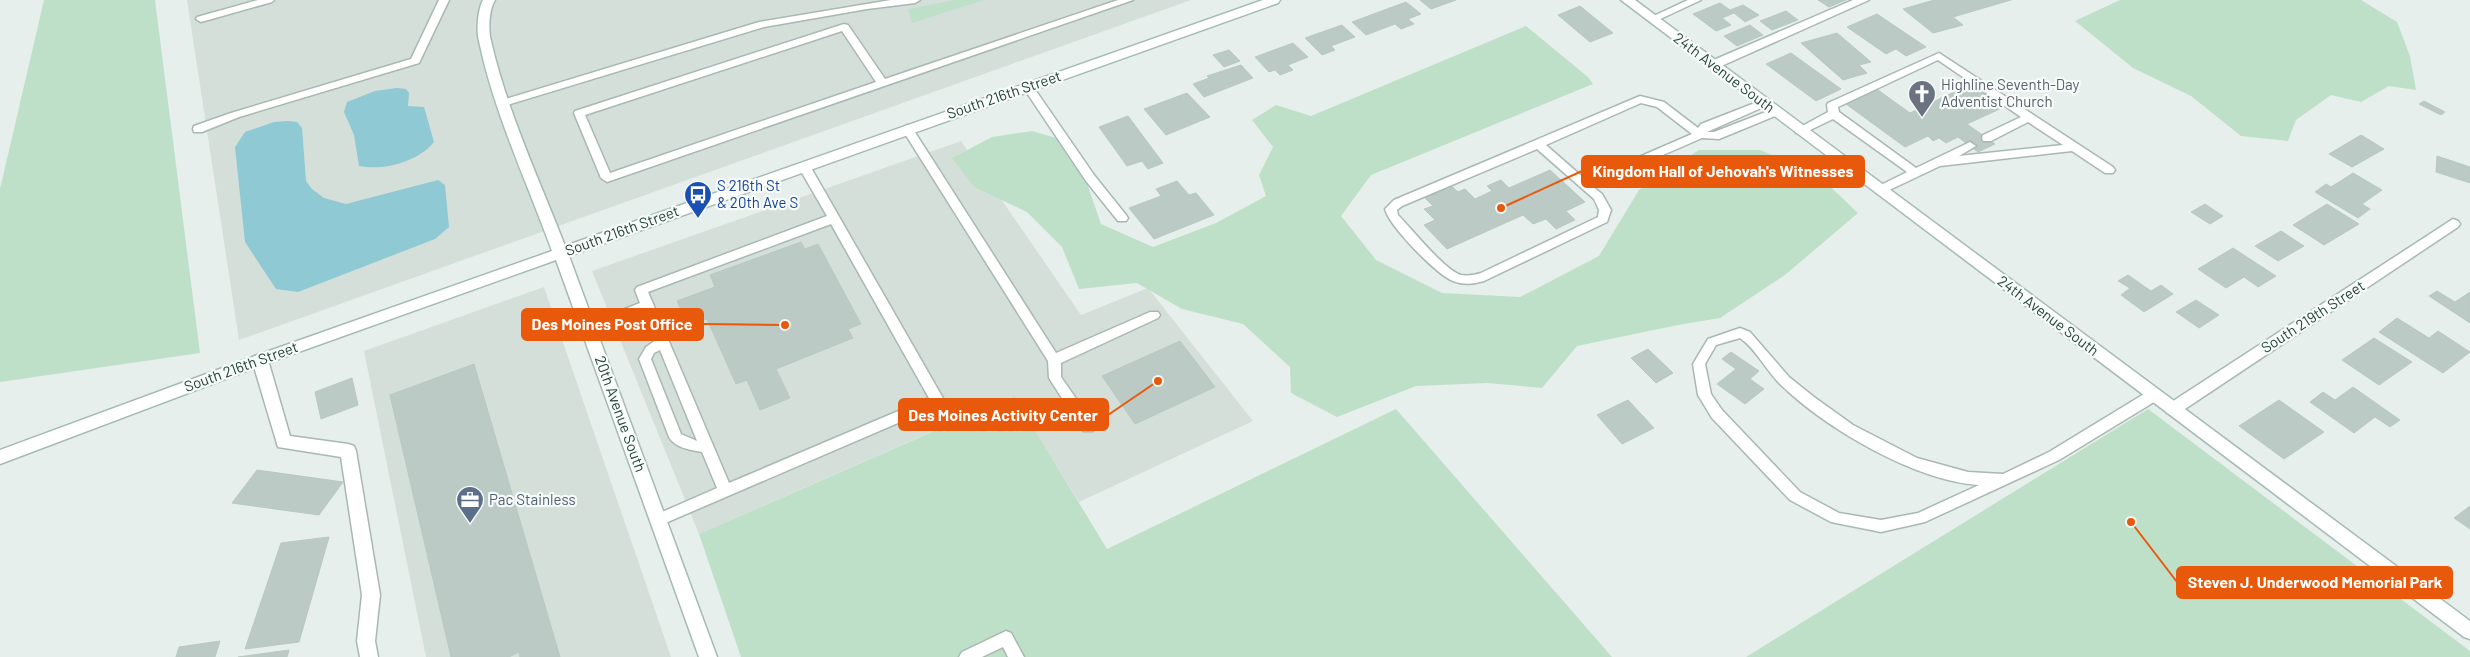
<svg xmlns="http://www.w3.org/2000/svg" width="2470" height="657" viewBox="0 0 2470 657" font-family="Barlow,sans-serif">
  <rect width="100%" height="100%" fill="#e6efeb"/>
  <path fill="#d4dfda" d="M187,0h1004l-952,340z
    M961,141l120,174 67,-27 105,133 -174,81 -66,-106 -314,138 -107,-263z
    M544,287l127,370h-245l-62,-306z"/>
  <path fill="#bfe0c8" d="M44,0h111l45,353 -200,29v-193z
    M955,0h29l-72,23 -4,-14z
    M2120,0h241l36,22 13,34 6,34 -27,-4 -28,16 -30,-7 -35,25 -8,21 -47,-5 -50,-40 -58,-28 -58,-47z
    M1526,26l62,51 5,7 -222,91 -30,41 35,44 66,33 78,4 79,-41 40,-66 60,-40h61l58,25 40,38 -73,62 -65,43 -42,7 -101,21 -35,42 -54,-5 -72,3 -79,31 -46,-24 -1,-26 -47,-43 -61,-15 -45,-26 -58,6 -17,-42 -35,-35 -53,-25 -22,-29 40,-21 40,-6 41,12 28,81 52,23 63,-24 50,-27 -7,-21 14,-28 -21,-27 24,-15 35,11z
    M1014,396l93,153 289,-140 216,248h-871l-42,-123z
    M2148,409l322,242v6h-724z"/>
  <path fill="#8ec9d4" d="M397,88l9,1 3,4 -1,13 16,1 10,35c-16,20 -51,29 -75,24l-5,-31 -10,-23 3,-10 28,-11z
    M288,121l9,1 5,6 4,53 6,8 12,9 22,6 92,-24 7,5 4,42 -14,12 -137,53 -22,-3 -31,-47 -10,-95 10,-15 29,-10z"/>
  <path fill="#bbcac4" stroke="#b8c9c2" d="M1420,0h36l-25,9z
    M1818,0h28l-17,7z
    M1934,0h77l-58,17 10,8 -30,8 -30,-24z
    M1406,2l15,12 -13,5 6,5 -13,5 -6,-5 -29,11 -14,-13z
    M1720,3l10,7 13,-5 16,10 -14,7 -11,-9 -12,5 9,7 -15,6 -23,-17z
    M1580,6l33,27 -23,9 -32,-27z
    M1786,11l12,9 -26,10 -12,-9z
    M1877,14l49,33 -20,9 -10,-7 -10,5 -39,-27z
    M1342,25l13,12 -24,9 4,4 -13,5 -17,-17z
    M1750,25l13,10 -26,11 -13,-10z
    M1837,33l34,29 -12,3 8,8 -24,7 -42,-37z
    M1293,43l15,14 -20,8 5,5 -13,5 -5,-5 -6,2 -14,-15z
    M1229,50l11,11 -16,6 -11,-12z
    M1791,53l50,36 -25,12 -50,-37z
    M1241,65l12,13 -49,19 -11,-13 16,-6 -2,-2z
    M1971,84l33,23 -37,17 28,20 -17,8 -20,-15 -12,6 -7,-5 -6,3 -5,-5 -23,11 -59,-43 32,-14 32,23z
    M1187,93l23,24 -44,18 -22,-26z
    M2424,101l21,11 -4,3 -22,-11z
    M1128,116l35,47 -15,6 -6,-8 -15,5 -28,-39z
    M2361,135l23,14 -32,18 -23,-13z
    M2437,156l33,11v16l-34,-11z
    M1550,170l35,32 -19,9 9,9 -19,9 -10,-10 -13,5 -10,-9 -76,34 -23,-24 11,-5 -11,-11 9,-3 -10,-10 27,-11 8,7 7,-3 10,10 17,-8 -5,-5 14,-6 8,8z
    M2353,173l29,17 -20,14 8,5 -12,9 -43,-26 11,-8 5,3z
    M1177,181l12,14 7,-2 18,22 -60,24 -25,-31 32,-12 -5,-7z
    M2205,204l18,12 -13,8 -19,-12z
    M2327,204l32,20 -35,21 -31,-20z
    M2281,231l23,15 -26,15 -23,-15z
    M801,242l4,7 13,-5 43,80 -13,5 5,9 -77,31 14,29 -30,12 -13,-30 -11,4 -29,-65 -19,7 -11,-25 38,-14 -5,-12z
    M2233,248l43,28 -18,11 -14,-10 -18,11 -28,-19z
    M2128,275l23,16 10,-6 12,9 -29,18 -23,-17 9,-7 -12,-7z
    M2437,291l18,11 15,-10v31l-41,-27z
    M2196,300l23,15 -20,13 -23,-16z
    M2397,318l32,20 9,-7 32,21 -27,21 -64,-41z
    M2374,338l38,24 -33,23 -37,-25z
    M1180,341l35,46 -80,37 -33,-48z
    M1648,349l25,24 -17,10 -25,-25z
    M1731,352l28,19 -9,8 14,10 -19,15 -28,-20 19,-15 -14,-10z
    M474,364l86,293h-40l-1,-5 -10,5h-58l-61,-262z
    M352,378l6,27 -37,14 -6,-27z
    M2353,387l47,33 -10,7 -15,-10 -21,16 -44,-31 13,-10 12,8z
    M1628,400l26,28 -32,16 -25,-29z
    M2279,400l45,32 -40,27 -45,-33z
    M257,470l86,12 -24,33 -87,-12z
    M2470,506v23l-16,-11z
    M329,537l-30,105 -54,7 36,-106z
    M220,641l-5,16h-39l3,-10z
    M289,650l-2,7h-49z"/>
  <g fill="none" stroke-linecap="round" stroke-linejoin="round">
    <defs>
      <path id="lane" d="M258,0h16l-2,2 -71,20 -5,-3 1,-2z
        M439,0h10l-30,63 -180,54 -37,15h-8l-1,-3 1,-3 37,-13 180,-54z
        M891,0h29l-5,3 -48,6 -103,18 -257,78h-8l-1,-2 1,-2 260,-79z
        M1118,0h15l-526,182 -6,-4 -27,-65 1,-2 269,-87 4,1 37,54zM842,31l34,51 -266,91 -25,-58z
        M1688,0h13l-45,21 -4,1 -5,-3z
        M1939,53l174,114 2,3 -2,3h-8l-33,-22 -132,15 -59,28 -4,-1 -2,-3 2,-3 30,-15 -74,-53 -29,14h-8l-1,-3 33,-18 -1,-7 1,-2zM1938,60l83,57 -38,18 -1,3 1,3h8l37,-19 35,23 -104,11 17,-10 -6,-4 -54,26 -77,-56 -1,-5z
        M1028,84l4,1 62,90 32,40 2,3 -2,3h-8l-32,-40 -63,-94z
        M1640,96l24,6 34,26 3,-4 59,-23h8l1,2 -1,2 -61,27h7l62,-24 5,4 -1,2 -61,25 -17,-1 -110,48 10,8 9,16 -4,12 -123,59c-10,3 -21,4 -31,0 -16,-6 -64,-55 -68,-72l9,-9zM1641,103l16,4 35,27 -106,46 -40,-35zM1537,149l57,50 5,11 -1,7 -117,56c-6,2 -14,3 -20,2 -17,-5 -49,-46 -63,-60l-1,-5 5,-4z
        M907,125l4,1 145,227 94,-41h8l2,3 -2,3 -97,45v14l32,46 2,4 -2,4h-10l-34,-53 -1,-17 -146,-232z
        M804,162l6,4 134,234 -2,4 -279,120 -5,2 -5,-2 -2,-4 2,-4 64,-28 -15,-36c-11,-2 -27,-4 -33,-15l-30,-78 7,-12 10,-7 -12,-28 -56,21 -6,-5 2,-3 56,-22 -5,-13 2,-3 190,-71 -29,-50zM831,224l98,174 -200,85 -81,-191zM660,350l37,91 -16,-7 -30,-75 3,-6z
        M1740,328l10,4 39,45 25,20 39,28 64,33 51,14 35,2 46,-22 100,-61h10l2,4 -2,4 -100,61 -134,62 -44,10 -50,-10 -41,-22 -78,-82 -14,-23 -5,-31 15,-25zM1740,338c16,11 26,32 40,46 45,44 135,97 199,101l-61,28 -37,7 -42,-7 -39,-21 -78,-82 -11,-16 -6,-30 11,-19z
        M1006,631l5,2 13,24h-16l-5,-10 -21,10h-23l3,-5z"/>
      <path id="street" d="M1853,0h16l-152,68 -4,1 -6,-4 2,-3z
        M2453,219l5,2 2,3 -2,3 -279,186 -6,2 -6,-2 -2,-4 2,-4z
        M260,354l5,2 3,4 22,76 58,8 6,2 2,5 24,144 -5,46 3,16h-18l-3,-16 5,-46 -21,-138 -63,-10 -26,-87 3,-4z"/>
      <path id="secondary" d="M483,0h12c-6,9 -7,31 -4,41 16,70 48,138 74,205l698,-246h17l-2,3 -709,253 148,401h-18l-143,-397 -291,104 -265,100v-14l255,-94 297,-105c-25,-69 -58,-138 -73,-210 -3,-10 -1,-32 4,-41z
        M1621,0h14l835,621v18l-6,-2z"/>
    </defs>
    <use href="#lane" stroke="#a8b8b2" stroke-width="3"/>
    <use href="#street" stroke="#a8b8b2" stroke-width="3"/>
    <use href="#secondary" stroke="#a4bbb3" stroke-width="3"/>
    <use href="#lane" fill="#fff" fill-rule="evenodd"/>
    <use href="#street" fill="#fff" fill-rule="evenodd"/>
    <use href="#secondary" fill="#fff" fill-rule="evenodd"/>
  </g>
  <defs>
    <symbol id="church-pin" viewBox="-11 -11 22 30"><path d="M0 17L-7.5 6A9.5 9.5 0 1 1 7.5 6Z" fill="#6b7280" stroke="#f7fbf9"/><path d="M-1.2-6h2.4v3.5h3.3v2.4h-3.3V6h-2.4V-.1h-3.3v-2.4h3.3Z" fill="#fff"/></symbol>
    <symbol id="bus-pin" viewBox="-11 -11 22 30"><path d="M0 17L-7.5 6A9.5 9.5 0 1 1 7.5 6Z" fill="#1a4fb4" stroke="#f7fbf9"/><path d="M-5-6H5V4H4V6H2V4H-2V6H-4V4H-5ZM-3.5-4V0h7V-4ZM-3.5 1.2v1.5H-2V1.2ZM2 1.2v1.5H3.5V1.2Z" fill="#fff"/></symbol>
    <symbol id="office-pin" viewBox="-11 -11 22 30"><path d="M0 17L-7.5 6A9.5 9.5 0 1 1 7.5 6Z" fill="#5c6f8a" stroke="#f7fbf9"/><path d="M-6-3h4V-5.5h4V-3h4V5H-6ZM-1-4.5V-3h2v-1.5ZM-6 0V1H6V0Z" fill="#fff"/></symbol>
  </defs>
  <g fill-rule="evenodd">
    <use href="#church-pin" x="1906" y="78" width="32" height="43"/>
    <use href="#bus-pin" x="682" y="179" width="32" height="43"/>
    <use href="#office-pin" x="454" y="484" width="32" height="43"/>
  </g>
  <g text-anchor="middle" stroke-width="4.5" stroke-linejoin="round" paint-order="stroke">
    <g font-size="15" fill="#24423a" stroke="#f7fbf9">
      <text transform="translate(1724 73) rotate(37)" y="5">24th Avenue South</text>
      <text transform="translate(1004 95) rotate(-19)" y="5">South 216th Street</text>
      <text transform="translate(622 231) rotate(-20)" y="5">South 216th Street</text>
      <text transform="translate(2048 316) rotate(37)" y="5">24th Avenue South</text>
      <text transform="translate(2313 317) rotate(-33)" y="5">South 219th Street</text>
      <text transform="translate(241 367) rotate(-20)" y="5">South 216th Street</text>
      <text transform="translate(620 414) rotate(70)" y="5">20th Avenue South</text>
    </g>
    <g font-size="15" fill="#5b616d" stroke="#f7fbf9" text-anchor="start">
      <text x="1941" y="90">Highline Seventh-Day<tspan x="1941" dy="17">Adventist Church</tspan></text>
    </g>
    <g font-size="15" fill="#164399" stroke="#f7fbf9" text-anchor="start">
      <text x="717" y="191">S 216th St<tspan x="717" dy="17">&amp; 20th Ave S</tspan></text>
    </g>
    <g font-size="15" fill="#4e5e75" stroke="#f7fbf9" text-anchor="start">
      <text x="489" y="505">Pac Stainless</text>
    </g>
  </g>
  <path fill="none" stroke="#e8590c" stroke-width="2" d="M1501 208L1582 171M785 325L703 324M1158 381L1108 415M2131 522L2177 582"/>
  <g fill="#e8590c" stroke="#f7fbf9" stroke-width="2">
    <circle cx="1501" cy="208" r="5"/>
    <circle cx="785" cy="325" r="5"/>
    <circle cx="1158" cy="381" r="5"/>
    <circle cx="2131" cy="522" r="5"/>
  </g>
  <g fill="#e8590c" stroke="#e8590c" stroke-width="2">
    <rect x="1582" y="156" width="282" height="31" rx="5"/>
    <rect x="522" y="309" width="181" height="31" rx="5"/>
    <rect x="899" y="399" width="209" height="31" rx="5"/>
    <rect x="2177" y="567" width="275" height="31" rx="5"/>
  </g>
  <g font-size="16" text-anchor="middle" font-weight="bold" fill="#fff">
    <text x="1723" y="177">Kingdom Hall of Jehovah's Witnesses</text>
    <text x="612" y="330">Des Moines Post Office</text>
    <text x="1003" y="421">Des Moines Activity Center</text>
    <text x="2315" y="588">Steven J. Underwood Memorial Park</text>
  </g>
</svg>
